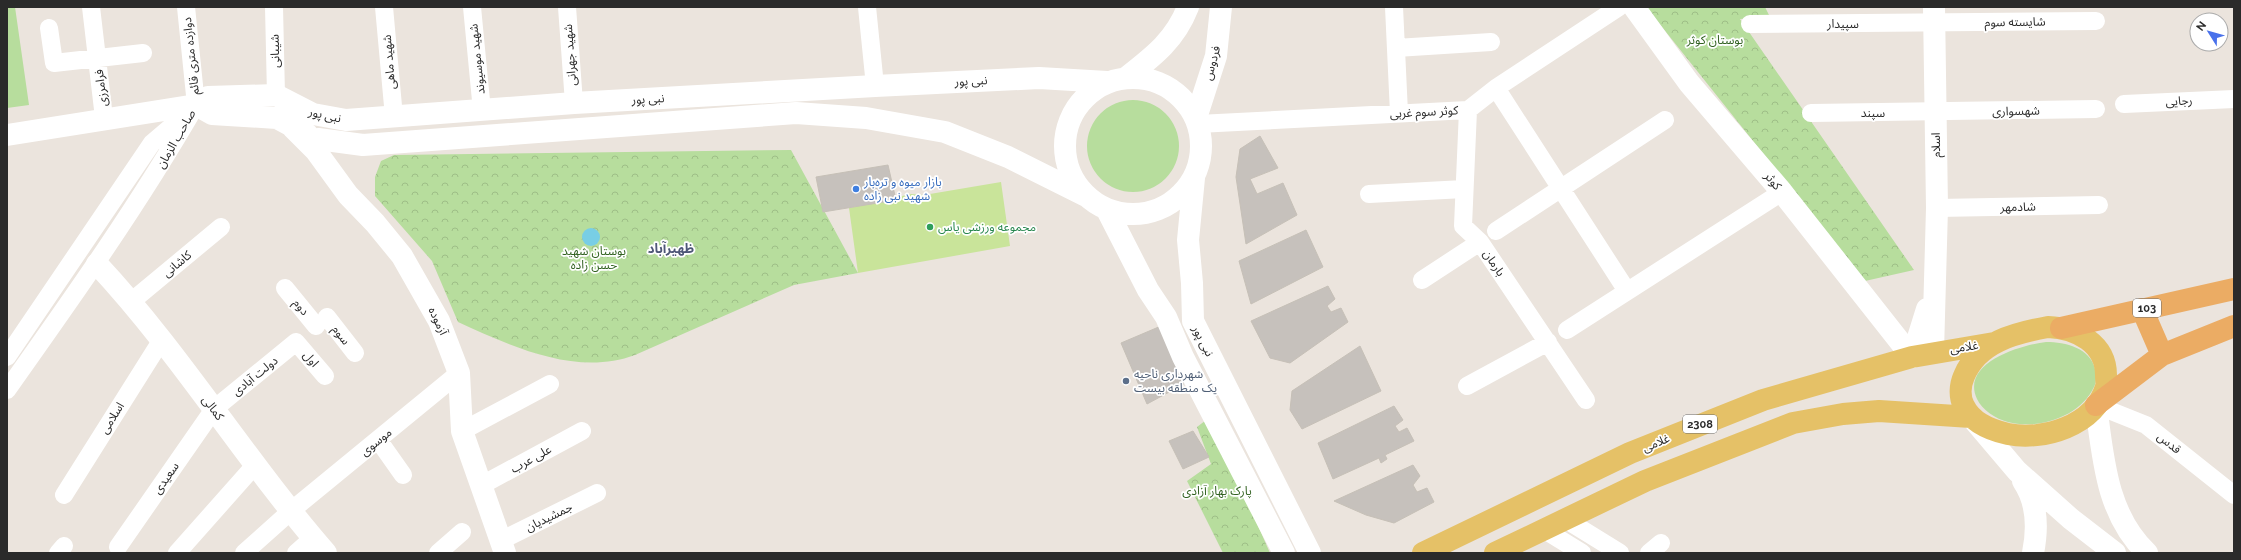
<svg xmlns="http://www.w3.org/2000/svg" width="2241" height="560" viewBox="0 0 2241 560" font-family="Raleway,'Noto Sans Arabic',sans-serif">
  <defs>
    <pattern id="park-crowns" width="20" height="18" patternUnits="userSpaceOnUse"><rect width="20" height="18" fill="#b7dd9d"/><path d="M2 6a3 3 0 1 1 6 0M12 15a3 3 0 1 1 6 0" fill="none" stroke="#9ebe87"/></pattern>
  </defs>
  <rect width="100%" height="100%" fill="#ebe4dd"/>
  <path fill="#b7dd9d" d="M7,7h8l14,98 -22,3z
    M1087 146a46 46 0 1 1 92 0a46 46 0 1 1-92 0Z
    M2046,342c20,0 44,6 49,27 1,6 2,12 -1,18 -14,30 -56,43 -86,35 -12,-3 -26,-12 -31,-23 -17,-36 44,-54 69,-57z"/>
  <path fill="url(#park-crowns)" d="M1646,7h119l5,10 -30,2 174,251 -49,11z
    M791,150l67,123 -64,12 -159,70c-59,22 -124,-9 -177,-33l-26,-61 -57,-65v-19l6,-16 13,-6z
    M1210,417l60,136h-47l-36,-72 24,-17 -14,-37z"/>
  <path fill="#c9e49a" d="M1001,182l9,64 -152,27 -9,-65 62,-14 13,1z"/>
  <path fill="#78cee5" d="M582 237a9 9 0 1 1 18 0a9 9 0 1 1-18 0Z"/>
  <path fill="#c6c1bc" stroke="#c6c0b7" d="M1260,136l18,32 -28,11 7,15 26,-11 14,32 -51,29 -10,-67 4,-28z
    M888,165l8,35 -73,12 -7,-35z
    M1306,230l17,37 -72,37 -12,-43z
    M1328,286l7,13 -8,7 4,6 10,-4 7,14 -58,41 -20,-5 -19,-37z
    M1161,326l23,58 -37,20 -26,-61z
    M1360,346l21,45 -79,38 -12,-19 2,-19z
    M1394,406l9,14 -8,6 4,6 8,-4 7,13 -29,14 2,4 -6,4 -2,-5 -46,21 -15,-36z
    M1193,431l16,26 -26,12 -14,-28z
    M1413,465l7,11 -7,9 4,7 10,-4 7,14 -40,21 -28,-8 -32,-14z"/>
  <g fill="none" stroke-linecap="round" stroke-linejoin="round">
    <path stroke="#fff" stroke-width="18" d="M91,7l13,111
      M186,7l10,98
      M274,7l2,88
      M384,7l10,110
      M472,7l10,104
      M567,7l7,96
      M867,7l8,79
      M1394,7l5,106
      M1750,24l346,-3
      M49,28l5,35 89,-10
      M1396,48l95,-6
      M1496,88l131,203
      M2124,104l110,-5
      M1468,110l-5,116 17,16 106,158
      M1811,113l285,-4
      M1198,124l270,-14 28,-22 123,-81
      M1369,194l95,-5
      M1937,208l162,-3
      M1496,231l169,-111
      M1422,280l58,-38
      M285,288l31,38
      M132,301l89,-74
      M327,317l28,36
      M1567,330l215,-138
      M7,357l145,-214 34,-29
      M1467,386l81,-44
      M7,390c66,-93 132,-186 189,-285
      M2096,405l50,20 88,70
      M462,431l88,-47
      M379,441l24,34
      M480,486l102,-55
      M64,495l97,-154
      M1565,519l55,34
      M1543,529l39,24
      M500,541l97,-48
      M118,547l96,-138 82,-67 29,34
      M58,553l6,-7
      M177,553l79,-89
      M244,553l48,-43 167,-137
      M296,553l17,-15
      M438,553l24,-21
      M1649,553l12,-10"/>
    <path stroke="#fff" stroke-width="22" d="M293,128l23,23 32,44 27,28 27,33 37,65 20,52 3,58 43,122
      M7,135l189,-30 16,9 65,4 30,16
      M97,264c84,90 148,196 229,289
      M1933,352l4,-144 -3,-201
      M1912,357l15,-48"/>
    <path stroke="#fff" stroke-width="22" d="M1634,7l55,76 93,109 130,165
      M1127,77c27,-21 48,-37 61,-70
      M1065 146a68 68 0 1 1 136 0a68 68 0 1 1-136 0Z
      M196,105l12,-8 68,-2 37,19 33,6 228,-17 301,-17 164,-8 68,4
      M1196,118l20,-62 5,-49
      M318,139l45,6 433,-32 70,5 79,14 63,25 78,39
      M1194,178l-6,62 4,43 1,38 117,232
      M1107,210l41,80 18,27 17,40 101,196
      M2096,405c7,52 10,109 51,148
      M1972,418l45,53 54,48 44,34
      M2023,481c15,22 15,47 10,72"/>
    <path stroke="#e5c167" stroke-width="22" d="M2048,327c29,1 58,17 58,48 0,4 1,9 0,12 -12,39 -63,54 -98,47 -18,-4 -36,-11 -44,-28 -5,-9 -4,-21 0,-30 14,-34 51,-43 84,-49z
      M1423,553l207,-100 133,-53 149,-43 82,-14
      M1495,553l150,-72 148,-58 50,-9 36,-3 92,6"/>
    <path stroke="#ebac64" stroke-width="22" d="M2142,309l20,46
      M2061,328l173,-39
      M2096,405l66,-50 72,-29"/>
  </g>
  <circle fill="#3f7fe0" stroke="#fff" stroke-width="1.5" cx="856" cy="189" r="4"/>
  <circle fill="#2e9e5b" stroke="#fff" stroke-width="1.5" cx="930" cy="227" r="4"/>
  <circle fill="#5c6f8a" stroke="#fff" stroke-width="1.5" cx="1126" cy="381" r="4"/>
  <g text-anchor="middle" stroke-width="3.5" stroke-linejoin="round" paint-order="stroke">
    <g fill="#fff" stroke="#6a6a6a" stroke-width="1">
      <rect x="2133" y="299" width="28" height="18" rx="3"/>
      <rect x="1683" y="415" width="34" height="18" rx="3"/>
    </g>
    <g font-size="11" font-weight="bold" fill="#2a2a2a">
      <text x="2147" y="312">103</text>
      <text x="1700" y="428">2308</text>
    </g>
    <g font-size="12" fill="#2a2a2a" stroke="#fff">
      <text transform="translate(2015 22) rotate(-1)" y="4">شایسته سوم</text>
      <text x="1843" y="28">سپیدار</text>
      <text transform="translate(275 51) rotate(-91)" y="4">شیبانی</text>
      <text transform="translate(570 55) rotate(-94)" y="4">شهید جهرانی</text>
      <text transform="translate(191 56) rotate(-96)" y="4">دوازده متری قائم</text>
      <text transform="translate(477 59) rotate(-96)" y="4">شهید موسیوند</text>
      <text transform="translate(389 62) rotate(-95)" y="4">شهید ماهی</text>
      <text transform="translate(1212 63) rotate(-75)" y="4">فردوس</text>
      <text transform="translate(971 81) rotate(-3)" y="4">نبی پور</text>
      <text transform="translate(101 88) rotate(-97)" y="4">فرامرزی</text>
      <text transform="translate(648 99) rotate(-3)" y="4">نبی پور</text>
      <text transform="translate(2179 101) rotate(-3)" y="4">رجایی</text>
      <text transform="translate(2016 111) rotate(-1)" y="4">شهسواری</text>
      <text transform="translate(1424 112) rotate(-3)" y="4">کوثر سوم غربی</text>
      <text x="1873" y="117">سپند</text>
      <text transform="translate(325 115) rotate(13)" y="4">نبی پور</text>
      <text transform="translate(176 139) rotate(-60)" y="4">صاحب الزمان</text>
      <text transform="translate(1936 145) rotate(-91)" y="4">اسلام</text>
      <text transform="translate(1773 181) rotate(50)" y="4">کوثر</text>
      <text transform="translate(2018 207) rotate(-1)" y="4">شادمهر</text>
      <text transform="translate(1494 263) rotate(56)" y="4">بارمان</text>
      <text transform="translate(177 264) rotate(-40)" y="4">کاشانی</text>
      <text transform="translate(301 307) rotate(50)" y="4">دوم</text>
      <text transform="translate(438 321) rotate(65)" y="4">آزموده</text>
      <text transform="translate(341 335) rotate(52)" y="4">سوم</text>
      <text transform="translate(1203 341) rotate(63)" y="4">نبی پور</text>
      <text transform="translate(1964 347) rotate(-8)" y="4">غلامی</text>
      <text transform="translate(311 359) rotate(49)" y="4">اول</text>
      <text transform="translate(255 376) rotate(-39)" y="4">دولت آبادی</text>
      <text transform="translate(213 408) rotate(53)" y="4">کمالی</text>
      <text transform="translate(112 418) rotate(-58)" y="4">اسلامی</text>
      <text transform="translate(376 442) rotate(-39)" y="4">موسوی</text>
      <text transform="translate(1656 443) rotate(-23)" y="4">غلامی</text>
      <text transform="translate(2169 443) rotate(38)" y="4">قدس</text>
      <text transform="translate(531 459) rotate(-29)" y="4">علی عرب</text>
      <text transform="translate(166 478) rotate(-55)" y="4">سعیدی</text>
      <text transform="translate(549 517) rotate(-26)" y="4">جمشیدیان</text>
    </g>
    <g font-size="12" fill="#316120" stroke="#fff">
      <text x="1715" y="44">بوستان کوثر</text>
      <text x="594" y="255">بوستان شهید<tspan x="594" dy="14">حسن زاده</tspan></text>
      <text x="1217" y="495">پارک بهار آزادی</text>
    </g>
    <g font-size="12" fill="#366cbe" stroke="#fff" text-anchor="start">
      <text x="864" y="186">بازار میوه و تره‌بار<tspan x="864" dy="14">شهید نبی زاده</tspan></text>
    </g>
    <g font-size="12" fill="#27864d" stroke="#fff" text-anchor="start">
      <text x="938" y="231">مجموعه ورزشی یاس</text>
    </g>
    <g font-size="12" fill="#4e5e75" stroke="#fff" text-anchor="start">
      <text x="1134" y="378">شهرداری ناحیه<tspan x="1134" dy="14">یک منطقه بیست</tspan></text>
    </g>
    <g font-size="13" font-weight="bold" fill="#4e5777" stroke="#fff">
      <text x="671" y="253">ظهیرآباد</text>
    </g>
  </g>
  <rect width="2241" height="560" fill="none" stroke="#2a2a2a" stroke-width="16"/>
  <g transform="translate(2209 32) rotate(307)"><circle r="19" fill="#ffffff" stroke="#aaaaaa"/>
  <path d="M0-3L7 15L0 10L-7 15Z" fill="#4971eb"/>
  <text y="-6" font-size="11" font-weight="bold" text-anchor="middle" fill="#2a2a2a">N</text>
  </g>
</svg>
